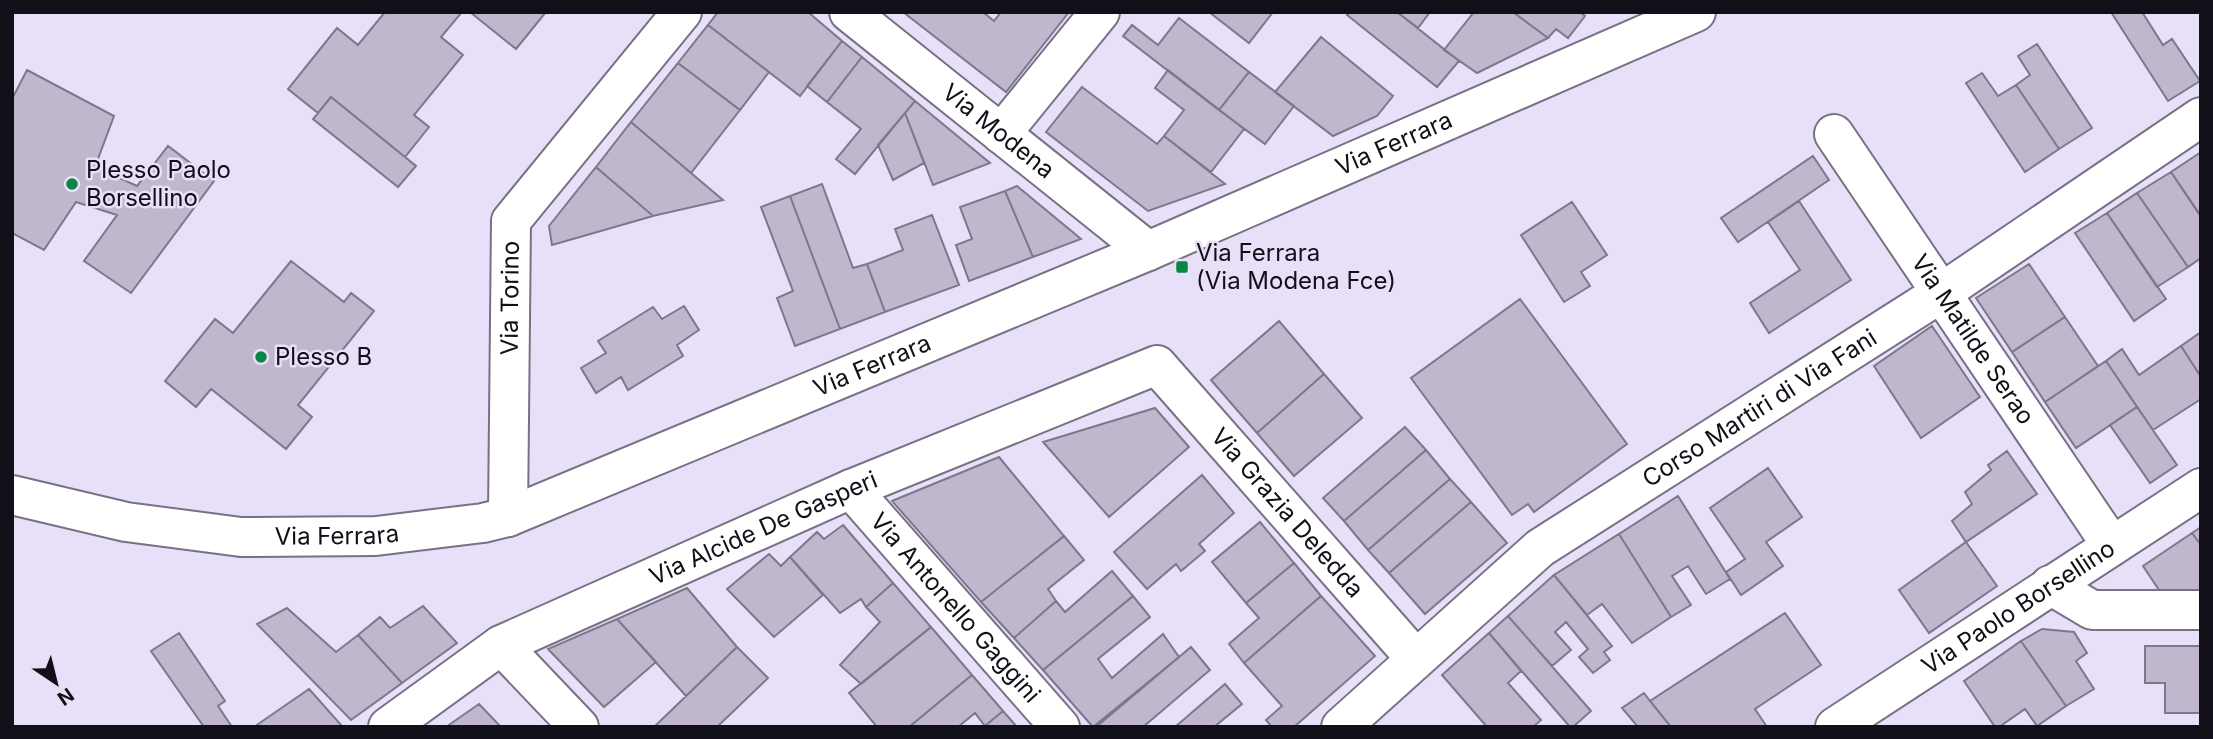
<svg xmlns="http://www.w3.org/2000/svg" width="2213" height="739" viewBox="0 0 2213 739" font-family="Inter,sans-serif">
  <rect width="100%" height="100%" fill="#e8e0f8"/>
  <path fill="#c0b7cf" stroke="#7e778c" stroke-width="2" d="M385,12h77l-21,25 22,18 -49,60 15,12 -24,30 -74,-60 -13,16 -30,-24 49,-61 21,17z
    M470,12h76l-30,37z
    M718,12h90l34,29 -42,55 -92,-71z
    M903,12h80l11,9 7,-9h68l-63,80z
    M1209,12h64l-24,31z
    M1350,12h47l62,49 -22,26 -90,-72z
    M1397,12h33l-12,16z
    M1474,12h39l35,26 -71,35 -33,-23z
    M1513,12h67l5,4 -17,22 -12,-9 -8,9z
    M2111,12h31l21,33 9,-6 28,42 -32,20z
    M1179,18l70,54 -30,38 -96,-74 9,-11 26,20z
    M708,25l61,47 -29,38 -62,-47z
    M1321,37l72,59 -16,20 -44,20 -58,-44z
    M842,41l20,16 -35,45 -20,-16z
    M2037,44l55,84 -33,21 -43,-64 14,-10 -12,-19z
    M862,57l53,44 -60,73 -19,-15 25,-30 -34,-27z
    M678,63l62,47 -49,63 -60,-51z
    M27,70l87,46 -19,51 42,19 31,-40 46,35 -83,112 -47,-32 33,-46 -41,-13 -32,48 -32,-17v-134z
    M1168,70l76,59 -33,43 -47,-36 20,-26 -29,-22z
    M1249,72l45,34 -29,38 -46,-34z
    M1982,73l16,23 18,-11 43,64 -34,23 -59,-89z
    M1082,87l75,57 7,-8 61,48 -77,27 -102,-79z
    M331,97l85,69 -18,21 -85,-68z
    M915,101l75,62 -57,22 -28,-72z
    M905,113l19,50 -31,17 -15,-35z
    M631,122l60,51 32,27 -70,16 -57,-49z
    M2201,152v61l-2,1 -28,-42z
    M1813,156l16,24 -91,62 -17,-24z
    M596,167l57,49 -101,29 -3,-19z
    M2171,172l30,44v42l-13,9 -51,-74z
    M822,184l31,84 14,-4 18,48 -45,17 -50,-133z
    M1017,186l64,53 -48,18 -28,-66z
    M1005,191l28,66 -64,24 -13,-36 16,-6 -12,-32z
    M2137,193l51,74 -31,20 -50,-74z
    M790,196l50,133 -45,17 -18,-48 16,-7 -32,-84z
    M1799,201l52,79 -82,53 -19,-30 50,-33 -32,-48z
    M1572,202l35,53 -26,17 9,14 -26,16 -43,-67z
    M2107,213l59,86 -32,22 -59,-88z
    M932,215l27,70 -74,27 -18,-48 36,-14 -8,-21z
    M291,261l53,41 7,-9 23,18 -76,94 14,12 -26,32 -75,-60 -15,18 -31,-26 50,-62 18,14z
    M2029,264l36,53 -53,35 -36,-54z
    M1520,299l107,145 -93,68 -6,-8 -16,11 -101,-137z
    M684,306l15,24 -22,15 6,11 -55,34 -7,-13 -25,16 -15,-25 25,-15 -8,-12 55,-34 9,12z
    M2065,317l33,49 -53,36 -33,-50z
    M1279,321l45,53 -67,59 -46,-53z
    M1932,326l48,71 -59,41 -47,-72z
    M2201,332v45l-20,-31z
    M2181,346l20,31v22l-48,31 -47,-69 16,-12 17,26z
    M2106,361l31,46 -61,41 -31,-46z
    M1324,374l38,44 -68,58 -37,-43z
    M2137,407l40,58 -27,18 -40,-58z
    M1155,408l34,39 -80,70 -66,-75z
    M1405,427l21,23 -82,71 -21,-23z
    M1426,450l24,29 -82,71 -24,-29z
    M2007,451l30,43 -71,48 -14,-21 20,-17 -7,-12 26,-22 -3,-5z
    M999,457l65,79 -83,66 -89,-101z
    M1768,468l34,49 -36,25 17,24 -42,29 -15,-23 19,-13 -35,-51z
    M1202,475l32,38 -35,31 6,7 -24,20 -5,-7 -29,25 -33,-37z
    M1450,479l21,23 -82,71 -21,-23z
    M1678,496l52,83 -24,15 -18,-28 -16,10 19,29 -20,12 -52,-83z
    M1471,502l36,41 -82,71 -36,-41z
    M1260,522l34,41 -48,40 -34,-41z
    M843,525l50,58 -27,24 -5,-8 -21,14 -50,-56 27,-25 7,7z
    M2201,527v18l-9,-12z
    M2192,533l9,12v48h-40l-18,-27z
    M1619,534l52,83 -39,26 -30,-39 -15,11 -33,-40z
    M1064,536l20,24 -36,29 8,12 -42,37 -33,-36z
    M1966,542l31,44 -68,47 -30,-43z
    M769,554l12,12 9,-9 33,38 -49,42 -47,-48z
    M1294,563l27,33 -77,67 -15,-19 30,-26 -13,-15z
    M1112,571l21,25 -90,74 -29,-32 42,-37 9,11z
    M1554,575l58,71 -8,6 6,8 -17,13 -14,-16 9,-8 -22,-27 -11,10 16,18 -19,16 -44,-50z
    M893,583l38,44 -70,57 -21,-19 40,-43 -14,-15z
    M687,588l50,59 -51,49 -69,-77z
    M1133,596l17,21 -52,42 14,19 51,-44 16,23 -86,70 -50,-57z
    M1321,596l54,60 -81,71h-22l-6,-7 16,-14 -38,-43z
    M423,606l34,37 -55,40 -44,-48 22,-18 10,11z
    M287,608l49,44 22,-17 44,48 -51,37 -94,-96z
    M1785,613l36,52 -66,44 12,18h-96l-21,-26z
    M1508,616l83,95 -18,16h-3l-81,-94z
    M617,619l39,43 -52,45 -56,-58z
    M931,627l41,48 -63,52h-32l-28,-34z
    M2042,629l32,3 13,21 -11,8 18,28 -28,17 -45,-65z
    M179,633l46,68 -7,5 14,21h-28l-53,-76z
    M1489,633l32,38 -13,12 33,37 -8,7h-46l-45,-52z
    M2021,641l45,65 -29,20 -12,-17 -26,18h-4l-31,-46z
    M2145,646h56v67h-36v-30h-20z
    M737,647l31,31 -51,49h-63z
    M1191,647l19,23 -67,57h-47z
    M972,675l31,36 -18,15 -10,-13 -17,14h-49z
    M1225,684l17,20 -28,23h-39z
    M309,689l33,37 -88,1z
    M1644,693l6,8 21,26h-33l-16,-19z
    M479,704l22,23h-55z
    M1003,711l14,16h-33l1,-1z"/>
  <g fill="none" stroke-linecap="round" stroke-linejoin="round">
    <defs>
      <g id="minor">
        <path id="s1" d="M849,12l299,239"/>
        <path d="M1001,134l99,-122"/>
        <path id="s2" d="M1834,134l278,412"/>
        <path id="s3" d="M851,489l209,238"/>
        <path id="s4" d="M12,495l114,27 115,15 135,-1 107,-13 25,-6 640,-266 548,-239"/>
        <path id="s5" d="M508,517l3,-296 171,-209"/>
        <path d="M2050,585l42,25h109"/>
        <path d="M501,645l78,82"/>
        <path id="s6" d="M388,727l113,-82 350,-156 306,-124 259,294"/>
        <path id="s7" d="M1341,727l199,-179 401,-255 260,-176"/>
        <path id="s8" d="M1835,727l366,-239"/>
      </g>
    </defs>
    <use href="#minor" stroke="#787186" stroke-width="42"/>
    <use href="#minor" stroke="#fff" stroke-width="38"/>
  </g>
  <g fill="#098742" stroke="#e8e0f8" stroke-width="2.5">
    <circle cx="72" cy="184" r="7"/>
    <rect x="1175" y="260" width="14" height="14" rx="3.5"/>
    <circle cx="261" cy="357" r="7"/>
  </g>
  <g text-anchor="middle" stroke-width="5" stroke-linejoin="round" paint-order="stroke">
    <g font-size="24" fill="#110f17" stroke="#e8e0f8">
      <text dy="8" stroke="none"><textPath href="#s1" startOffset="191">Via Modena</textPath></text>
      <text dy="8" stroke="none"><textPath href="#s4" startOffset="1463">Via Ferrara</textPath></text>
      <text dy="8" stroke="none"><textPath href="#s5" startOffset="219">Via Torino</textPath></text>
      <text dy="8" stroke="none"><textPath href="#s2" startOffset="248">Via Matilde Serao</textPath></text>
      <text dy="8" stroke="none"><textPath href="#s4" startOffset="896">Via Ferrara</textPath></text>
      <text dy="8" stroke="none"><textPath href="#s7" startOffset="528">Corso Martiri di Via Fani</textPath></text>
      <text dy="8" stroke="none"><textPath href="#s6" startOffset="1050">Via Grazia Deledda</textPath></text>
      <text dy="8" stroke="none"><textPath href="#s6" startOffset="427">Via Alcide De Gasperi</textPath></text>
      <text dy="8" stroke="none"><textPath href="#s4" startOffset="329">Via Ferrara</textPath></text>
      <text dy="8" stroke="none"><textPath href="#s8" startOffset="219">Via Paolo Borsellino</textPath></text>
      <text dy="8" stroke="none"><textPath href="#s3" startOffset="158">Via Antonello Gaggini</textPath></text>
    </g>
    <g font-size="24" fill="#110f17" stroke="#e8e0f8" text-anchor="start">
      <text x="86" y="178">Plesso Paolo<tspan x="86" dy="28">Borsellino</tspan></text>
      <text x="1196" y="261">Via Ferrara<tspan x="1196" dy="28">(Via Modena Fce)</tspan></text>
      <text x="275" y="365">Plesso B</text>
    </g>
  </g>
  <rect width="2213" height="739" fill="none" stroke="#110f17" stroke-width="28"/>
  <g transform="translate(56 683) rotate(145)" stroke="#e8e0f8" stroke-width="5" paint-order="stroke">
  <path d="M0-5L12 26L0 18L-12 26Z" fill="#110f17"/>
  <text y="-10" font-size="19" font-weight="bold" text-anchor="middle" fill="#110f17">N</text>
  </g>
</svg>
